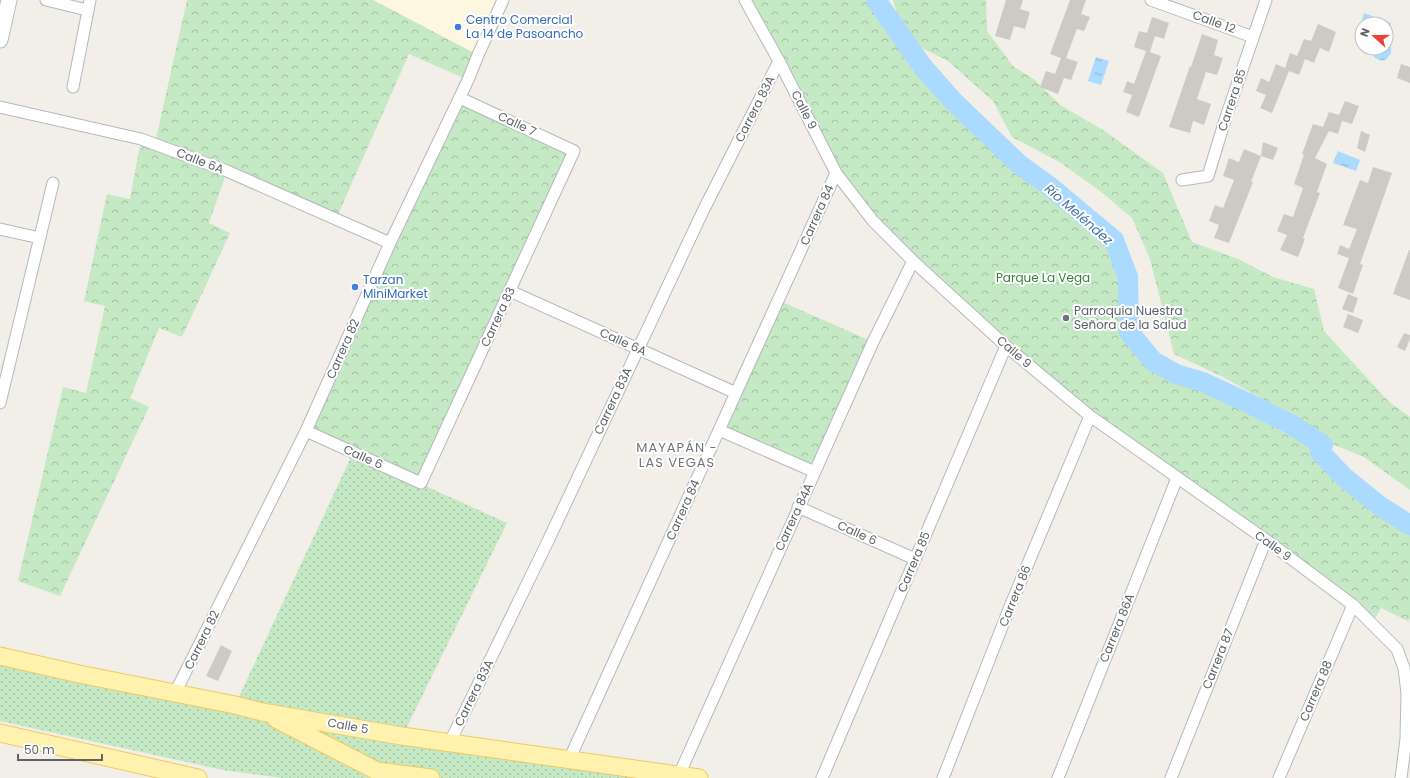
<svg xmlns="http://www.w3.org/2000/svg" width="1410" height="778" viewBox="0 0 1410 778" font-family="Poppins,sans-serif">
  <defs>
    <pattern id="grass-dots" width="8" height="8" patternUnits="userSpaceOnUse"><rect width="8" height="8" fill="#c5e8c5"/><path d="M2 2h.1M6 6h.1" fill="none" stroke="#a3c0a4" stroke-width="1.8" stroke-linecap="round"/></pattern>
    <pattern id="park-crowns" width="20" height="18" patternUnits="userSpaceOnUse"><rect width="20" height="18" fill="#c5e8c5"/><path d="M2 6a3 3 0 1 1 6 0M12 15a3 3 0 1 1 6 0" fill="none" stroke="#a3c0a4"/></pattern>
    <pattern id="water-ripples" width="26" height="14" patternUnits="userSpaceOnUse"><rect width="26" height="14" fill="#aadaff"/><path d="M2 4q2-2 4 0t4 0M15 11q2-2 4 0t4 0" fill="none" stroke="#8eb4d2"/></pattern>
  </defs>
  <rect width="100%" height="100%" fill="#f1efe8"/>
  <path fill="#fef7e0" d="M373,0h130l-25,55z"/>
  <path fill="url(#grass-dots)" d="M353,453l154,70 -104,212 296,43h-418l-58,-8 -223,-49v-65l235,49z"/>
  <path fill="url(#park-crowns)" d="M187,0h186l105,55 -10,25 -59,-26 -73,165 -109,-48 -18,52 21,10 -48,104 -23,-9 -29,70 19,9 -89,189 -42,-15 45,-194 23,6 19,-87 -21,-5 23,-107 23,5 11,-60 14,4z
    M745,0h131l47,67 31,35 65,62 29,21 66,55 14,37 1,55 24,29 23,13 27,8 43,20 46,23 31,20 -3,7 24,25 36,29 30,19v93l-2,3 -27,-13 -9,15 -282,-207 -177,-155 -77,-88z
    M893,0h93l1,31 26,35 22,14 25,25 43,25 60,43 29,69 46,17 35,18 41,12 10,42 65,71 21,15v73l-46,-33 -39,-16 -46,-33 -58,-32 -47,-22 -24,-95 -18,-41 -32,-27 -39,-28 -49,-26 -19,-36 -45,-40 -44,-22z
    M460,98l114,53 -153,332 -115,-52z
    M778,300l95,42 -58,130 -96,-42z"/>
  <path fill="url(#water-ripples)" d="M1364,13l27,10 -5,15v-14h-24v6l-3,-1z
    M1386,42l5,5v6l-5,7c-9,2 -15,-4 -14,-12h14z
    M1096,57l13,4 -8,24 -13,-4z
    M1338,151l22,9 -4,11 -23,-8z"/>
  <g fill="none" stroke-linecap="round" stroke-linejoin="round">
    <path stroke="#aadaff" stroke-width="20" d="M876,0l47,67 31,35 65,62 29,21 66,55 14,37 1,55 24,29 23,13 27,8 43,20 46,23 31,20 -3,7 24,25 36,29 30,19"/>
  </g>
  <path fill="#cccac5" d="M1006,0h17l-3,9 10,3 -5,17 -11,-3 -4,14 -15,-4z
    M1070,0h16l-5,14 9,3 -6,14 -7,-2 -11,29 12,4 -7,18 -7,-2 -6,16 -18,-7 6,-16 9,3 6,-16 -11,-4z
    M1152,17l17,6 -5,16 -9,-3 -5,16 11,4 -22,61 -13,-5 6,-17 -9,-3 4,-11 7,3 12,-33 -12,-4 5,-16 8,2z
    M1318,24l18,8 -7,20 -9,-4 -6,15 -9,-4 -6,16 -10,-4 -17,42 -12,-5 6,-13 -10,-4 5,-13 8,4 7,-18 9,4 5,-15 7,3 7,-17 7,2z
    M1202,34l16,6 -4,15 9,3 -6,17 -11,-3 -9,27 14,5 -7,21 -11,-4 -3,12 -21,-6 21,-61 1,1z
    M1401,64l9,3v16l-13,-5z
    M1345,101l14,5 -7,18 -10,-3 -4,13 -9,-3 -14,27 12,6 -10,28 3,1 -17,45 2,1 -7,18 -18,-7 7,-15 -10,-4 7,-17 9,3 10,-29 -9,-4 10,-29 -2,-1 11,-30 10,3 6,-15 10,3z
    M1361,131l9,4 -5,17 -8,-4z
    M1263,142l15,6 -5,12 -12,-4z
    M1244,149l17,7 -10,26h2l-24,61 -15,-5 5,-13 -10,-4 6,-16 8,3 11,-28 -11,-4 6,-18 10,4z
    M1373,167l19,6 -32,91 3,1 -10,29 -15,-6 11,-30 -12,-4 3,-9 9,4 8,-20 -14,-4 17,-45 8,3z
    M1409,250h1v50l-17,-6z
    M1348,294l10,4 -5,15 -11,-4z
    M1348,314l15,6 -5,13 -15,-6z
    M1404,333l6,2v4l-5,12 -8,-4z
    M221,645l11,6 -14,30 -12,-5z"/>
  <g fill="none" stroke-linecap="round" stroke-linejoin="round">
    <defs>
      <path id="street" d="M46,0l41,10
        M745,0l34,61 57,112 37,48 40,40 93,85 84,70 176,124 87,65 44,44 7,19 3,25 -1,46 -5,39
        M1151,0l102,37
        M73,87l17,-87
        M0,107l141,32 86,32 163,72
        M1182,180l26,-4 17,-56 41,-120
        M0,229l40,9
        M510,291l226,102
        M0,403l53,-220
        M719,430l96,42
        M306,431l115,52 153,-332 -114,-53
        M798,507l117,52
        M175,693l131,-262 84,-188 78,-163 10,-25 25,-55
        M450,742l98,-201 155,-330 76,-150
        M569,760l267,-587
        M679,775l194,-433 40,-81
        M822,778l184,-432
        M943,778l66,-169 81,-193
        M1058,778l119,-300
        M1171,778l95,-238
        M1279,778l74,-173"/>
      <path id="secondary" d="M0,40l9,-40"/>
      <path id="primary" d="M0,656l79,18 156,31 27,7 140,24 297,42
        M276,719l101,52 54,7
        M0,733l198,45"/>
    </defs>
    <use href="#street" stroke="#b5b8bc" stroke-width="13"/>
    <use href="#secondary" stroke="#b6babf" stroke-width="17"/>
    <use href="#primary" stroke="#f2c960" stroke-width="19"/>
    <use href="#street" stroke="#fff" stroke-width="11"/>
    <use href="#secondary" stroke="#fff" stroke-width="15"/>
    <use href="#primary" stroke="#fff2af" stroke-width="17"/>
  </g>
  <g fill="#3f7fe0" stroke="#fff" stroke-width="1.5">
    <circle cx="458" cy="27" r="4"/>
    <circle cx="355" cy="287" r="4"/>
  </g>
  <circle fill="#6b7280" stroke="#fff" stroke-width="1.5" cx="1066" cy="318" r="4"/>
  <g text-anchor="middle" stroke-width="4" stroke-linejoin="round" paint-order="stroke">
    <g font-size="12" fill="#366cbe" stroke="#fff" text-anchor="start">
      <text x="466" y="24">Centro Comercial<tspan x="466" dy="14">La 14 de Pasoancho</tspan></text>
      <text x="363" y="284">Tarzan<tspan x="363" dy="14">MiniMarket</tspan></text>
    </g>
    <g font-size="12" fill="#5f6368" stroke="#fff">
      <text transform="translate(1214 22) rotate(20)" y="4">Calle 12</text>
      <text transform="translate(1232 100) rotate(-72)" y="4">Carrera 85</text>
      <text transform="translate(755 109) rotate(-63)" y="4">Carrera 83A</text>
      <text transform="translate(804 110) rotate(63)" y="4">Calle 9</text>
      <text transform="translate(517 124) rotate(25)" y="4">Calle 7</text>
      <text transform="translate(200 161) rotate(21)" y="4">Calle 6A</text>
      <text transform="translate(817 215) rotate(-66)" y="4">Carrera 84</text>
      <text transform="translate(498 317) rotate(-65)" y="4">Carrera 83</text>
      <text transform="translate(623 342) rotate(24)" y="4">Calle 6A</text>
      <text transform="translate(343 349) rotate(-66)" y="4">Carrera 82</text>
      <text transform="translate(1014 352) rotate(41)" y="4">Calle 9</text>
      <text transform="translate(613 401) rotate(-65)" y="4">Carrera 83A</text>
      <text transform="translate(363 457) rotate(24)" y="4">Calle 6</text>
      <text transform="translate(683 510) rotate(-66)" y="4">Carrera 84</text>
      <text transform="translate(794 517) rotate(-65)" y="4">Carrera 84A</text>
      <text transform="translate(857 533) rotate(24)" y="4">Calle 6</text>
      <text transform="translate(1273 546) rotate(36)" y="4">Calle 9</text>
      <text transform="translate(914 562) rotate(-67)" y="4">Carrera 85</text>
      <text transform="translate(1015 596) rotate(-68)" y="4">Carrera 86</text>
      <text transform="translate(1117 628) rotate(-68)" y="4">Carrera 86A</text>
      <text transform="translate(202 640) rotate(-64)" y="4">Carrera 82</text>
      <text transform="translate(1218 659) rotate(-68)" y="4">Carrera 87</text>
      <text transform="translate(1316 691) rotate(-67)" y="4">Carrera 88</text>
      <text transform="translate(474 693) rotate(-64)" y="4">Carrera 83A</text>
      <text transform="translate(348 726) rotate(10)" y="4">Calle 5</text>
    </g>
    <g font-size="12" fill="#348238" stroke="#fff">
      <text x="1043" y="282">Parque La Vega</text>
    </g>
    <g font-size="12" fill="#5b616d" stroke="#fff" text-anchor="start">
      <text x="1074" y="315">Parroquia Nuestra<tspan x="1074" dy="14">Señora de la Salud</tspan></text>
    </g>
    <g font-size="13" font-style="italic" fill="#4174aa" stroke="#fff">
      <text transform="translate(1079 214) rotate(41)" y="5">Río Meléndez</text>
    </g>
    <g font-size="13" letter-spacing="1" fill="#70757a" stroke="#fff">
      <text x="677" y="452">MAYAPÁN -<tspan x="677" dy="15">LAS VEGAS</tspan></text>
    </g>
  </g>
  <g transform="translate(1374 36) rotate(291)"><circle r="19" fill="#ffffff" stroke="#bfc1c3"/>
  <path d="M0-3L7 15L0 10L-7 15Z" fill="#ea4335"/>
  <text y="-6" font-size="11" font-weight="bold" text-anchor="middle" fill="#5f6368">N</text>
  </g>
  <path d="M18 754v6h84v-6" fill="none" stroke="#5f6368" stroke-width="2"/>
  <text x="24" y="754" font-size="12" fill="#5f6368" stroke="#ffffff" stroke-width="3" paint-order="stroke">50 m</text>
</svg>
